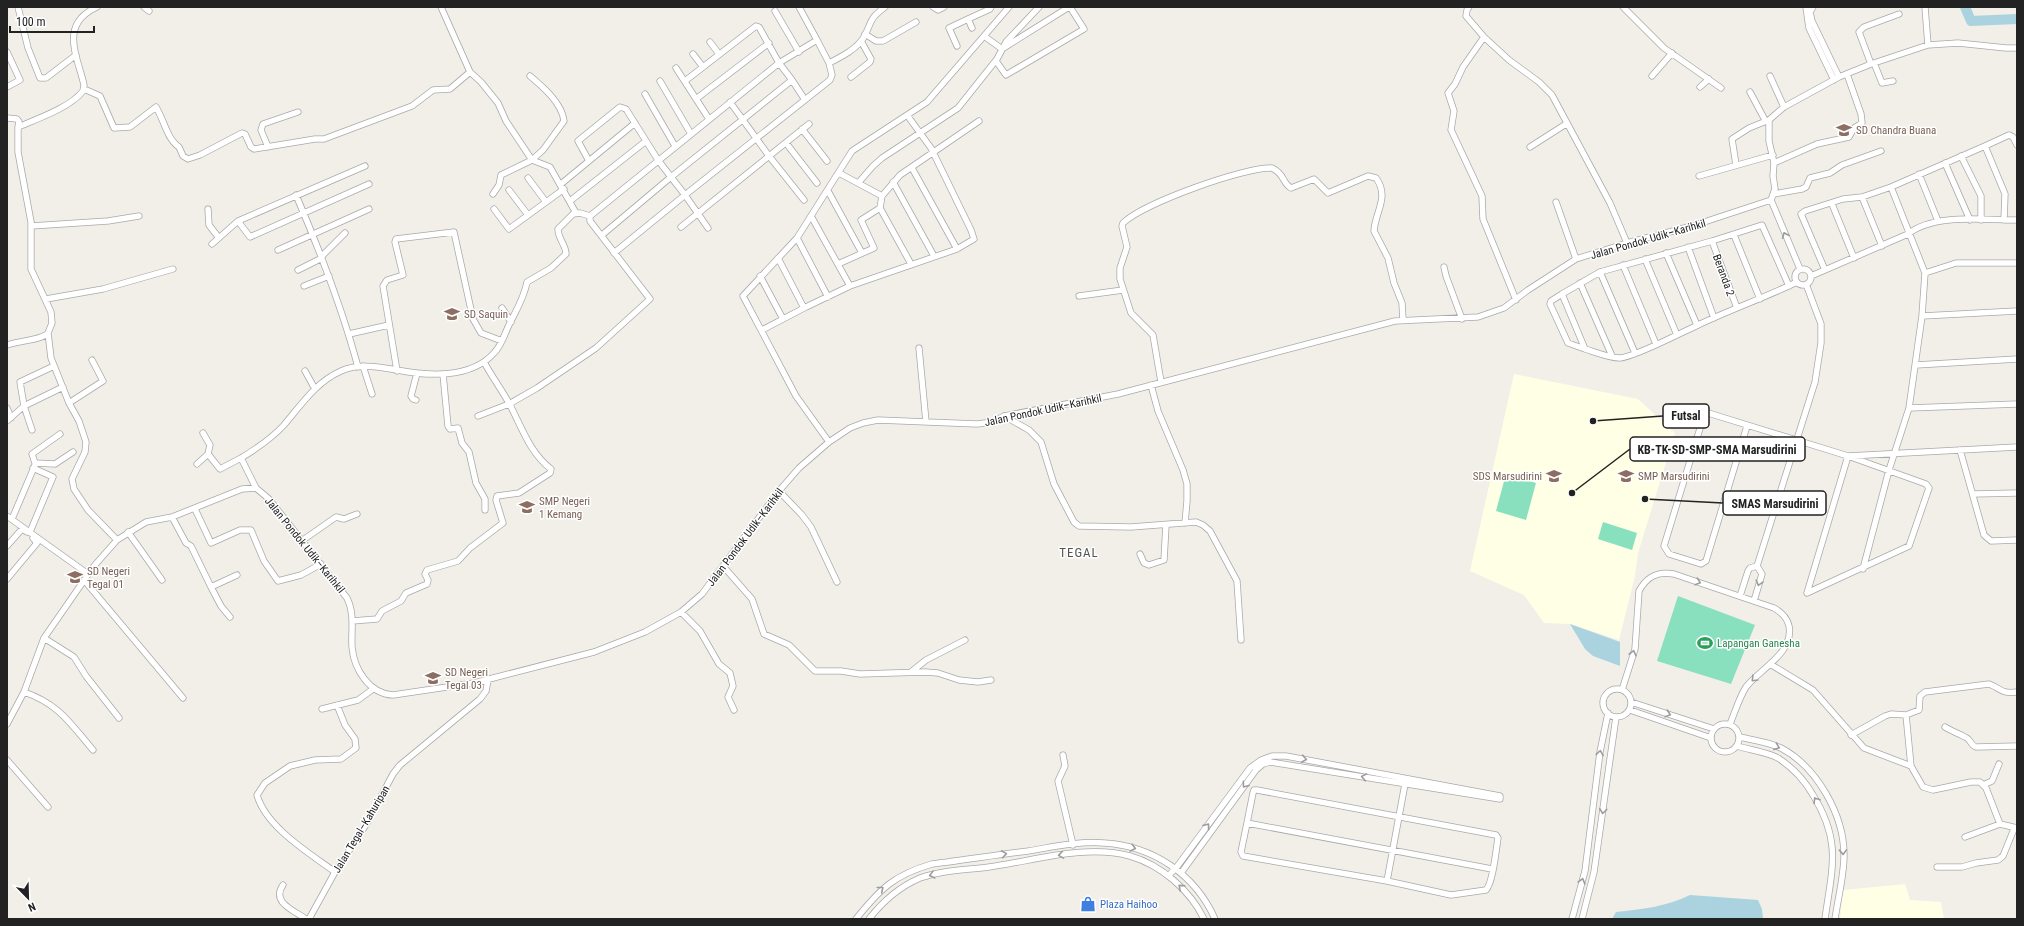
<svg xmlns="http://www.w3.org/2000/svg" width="2024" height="926" viewBox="0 0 2024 926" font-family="'Roboto Condensed',sans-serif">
  <rect width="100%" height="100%" fill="#f2efe9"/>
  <path fill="#ffffe5" d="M1514,374l124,25 37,34 -37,120 -3,23 -16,64 -49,-16 -26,-1 -20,-28 -54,-24z
    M1905,884l5,16 31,2 3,17h-104l3,-29z"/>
  <path fill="#88e0be" d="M1506,474l30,9 -10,37 -30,-9z
    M1603,522l34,11 -5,17 -34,-11z
    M1678,596l77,29 -24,59 -74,-23z"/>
  <path fill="#aad3df" d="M1570,624l50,18v24l-27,-10 -8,-7z
    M1690,895l68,5 4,9 1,10h-151l4,-7c26,-3 50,-5 74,-17z"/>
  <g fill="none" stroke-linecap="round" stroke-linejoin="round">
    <path stroke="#aad3df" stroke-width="10" d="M1965,7l6,14 46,-2"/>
    <defs>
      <path id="minor" d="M18,7l10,41 12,30h6l30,-23
        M97,7c-38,17 -20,48 -13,78l-1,6c-12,16 -46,28 -65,36v25l13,70v47l20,43 1,11 -4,10 3,25 18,45 10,18 7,21 -1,10 -13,27 2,10 14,21 29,30
        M144,7l5,4
        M441,7l29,65 11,10 17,21 8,18 26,39 18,7 26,46
        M933,7l5,3 6,-3
        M1469,7l-2,3 -1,6 18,21 25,23 30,22 13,13 58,108 17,40
        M1623,7l41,41 57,40
        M1806,7l3,21 25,52
        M1813,7l-3,5 2,9 27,56
        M1925,7l3,38
        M775,11l24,41
        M972,28l-4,-9 22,-10 1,-2
        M865,34l11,7h7l33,-19
        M984,36l18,13 67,-42
        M1484,37l-21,30 -8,17 -7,9 6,18 -3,19 2,4 29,62 1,23 33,81
        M817,40l12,23
        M710,42l9,12
        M957,46l-8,-18 19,-9
        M7,52l13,28 -13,7
        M693,54l10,13
        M996,61l10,14 78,-46 -14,-22
        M1874,63l8,20 11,-2
        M1871,64l-12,-32 5,-5 35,-13
        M676,68l33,51
        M1652,76l20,-23
        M1770,76l14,31
        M851,77l19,-15 1,-3 -10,-18
        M792,80l13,20
        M660,81l31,53
        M685,81l71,-55 3,1 20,36 38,-23 -18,-33
        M1700,87l9,-8
        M84,89l16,7 14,32 16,-1 26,-20c8,13 11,32 23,40l4,9 5,3 12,-4 42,-22 3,1 6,13 3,2 61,-10h9l88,-33 21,-16 17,-1 20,-17
        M1750,92l15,28
        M645,94l30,52
        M696,99l73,-56
        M730,102l39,54 35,44
        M7,118l10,1 2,3 -1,5
        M802,129l25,32
        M786,143l31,40
        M268,147l-7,-17 2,-6 35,-12
        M1530,147l36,-23
        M1961,156l20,40v24
        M589,161l-11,-20 42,-34 6,2 32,51 13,17 -69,58
        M1774,163l43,-19 32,-7 5,-9 8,-5 -1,-9 -14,-40
        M1945,163l25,57
        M1736,165l-4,-26 17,-11 20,-8
        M912,168l45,81
        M839,173l43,23
        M1919,174l19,47
        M1699,176l74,-21
        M528,178l18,24
        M859,182l14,-16 9,-8 76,-50 39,-49 9,-17 33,-35
        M893,182l41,74
        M561,184l74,-61
        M1891,187l94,-41
        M509,190l19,25
        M828,191l34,62
        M493,194l6,-9 2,-10 31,-15 11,-10 21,-29c-2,-18 -21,-34 -34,-45
        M1774,194l28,-5 4,-2 4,-9 20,-5 12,-8 39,-14
        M296,195c24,56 46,113 62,172
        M1862,197l20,49
        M1771,200l29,69
        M570,201l76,-60
        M1556,202l20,57
        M1832,204l22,54
        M208,209l1,16 10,13
        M494,209l15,20 55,-40
        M811,216l39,70
        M2004,220l1,-26 -20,-48 24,-11 4,2 4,8
        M238,221l12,16 119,-53
        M31,226l77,-5 31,-5
        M681,227l128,-103
        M1734,235l26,64
        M797,238l31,59
        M1712,241l25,67
        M212,244l26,-23 127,-55
        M1688,247l26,71
        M278,250l91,-41
        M614,253l71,-58 23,33
        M1666,253l31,72
        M321,257l24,-24
        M778,258l26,50
        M1645,259l32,76
        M838,264l36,-16 -13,-28 19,-12
        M911,264l-31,-56 2,-12 18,-21 79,-54
        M1623,265l33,79
        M1444,267l2,9 16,43
        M1795 277a8 8 0 1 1 16 0a8 8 0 1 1-16 0Z
        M298,270l24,-12
        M1600,272l35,81
        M1925,273l31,-10h61
        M760,276l23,43
        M1811,276l14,-6
        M1580,283l32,73
        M304,286l25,-10
        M1789,286l-27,-61 -50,16 -112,31 -38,22 23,55c10,3 24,9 35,9 15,-1 60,-25 76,-32 33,-16 68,-28 101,-44
        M1562,294l-11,7 -1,3 18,39 17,6
        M1079,296l44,-6
        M46,299l57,-10 70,-20
        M502,308l9,14
        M1922,316l95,-5
        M762,330l44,-23 44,-21 107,-37 17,-10 -3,-9 -40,-82 -24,-33
        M349,334l40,-9
        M7,345c11,-4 35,-5 41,-12
        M919,348l7,74
        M1916,365l101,-6
        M363,366l9,28
        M305,371l10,18
        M397,371l-14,-85 4,-6 16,-5 -8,-33 1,-3 58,-7 19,87 8,14 21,8
        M443,374l5,52 2,3 8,-1 4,15 7,9 7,31 9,16v11
        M1161,382l-8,-47 -22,-22 -11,-34v-11l7,-21 -5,-21 1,-3c21,-20 121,-56 149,-55 13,6 10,15 19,20l23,-9 14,14 40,-17 8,2c14,19 -1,34 -2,53l14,27 6,25 8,20 1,17
        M1151,385l7,26 25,59 4,14v17l-2,22
        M416,400l-3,-1 -2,-3 6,-23
        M69,403l34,-22 -11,-21
        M7,408l4,10
        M1909,408l108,-4
        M478,416l31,-12 28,-16 31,-21 28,-19 54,-49 -60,-78v-5l189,-153 13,17 -121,97 14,18 145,-115 2,-5 -3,-12c12,-6 28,-14 35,-26 9,-17 4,-17 21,-30
        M1004,416l25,14 12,12 13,42 20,38 5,4 52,1 65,-5 7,3 7,6 27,50 4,59
        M7,421l17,-15 39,-19
        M1747,426l-41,135 -5,3 -32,-10 -5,-8 41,-134 143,44 78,28 3,4 -20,58 -102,47
        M32,430l-8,-24 -4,-24 34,-16
        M203,433l7,12 -2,9
        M60,434l-28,20 3,9 20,1 18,-12
        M829,442l-33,-46 -53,-100 54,-58 55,-87 75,-49 82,-95
        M1960,450l24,85 7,6 26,-1
        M197,464l11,-10 12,15 21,-11
        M256,488l-15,-30c15,-9 31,-20 43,-33 17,-20 32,-43 57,-54 18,-8 37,-4 56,-1 30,6 74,9 97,-17 7,-7 10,-17 14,-26 7,-15 16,-28 19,-45l24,-14 15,-14c0,-9 -8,-15 -8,-25l15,-15 7,-1 10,3
        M779,491l23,24 9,12 26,55
        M1973,494l44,-1
        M195,509l16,34 29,-13h11l13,31 14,20 23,-6 20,-11
        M7,516l81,58
        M172,517l14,26 5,3 20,41 26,-12
        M12,519l23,-54
        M30,532l23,-55 -20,-9
        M128,532l34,48
        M303,540l33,-23 8,2 13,-5
        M7,546l15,-17 5,3
        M1140,554l4,9 5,2 15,-5 2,-35
        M723,566l29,33 12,35 25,11 26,26h26l19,3 65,-2 13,1 21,7 19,2 13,-2
        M1757,566l58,-184 6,-39v-19l-15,-40
        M1863,569l26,-99 20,-62 13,-92 3,-43 -34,-86 -29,10 -19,2 -38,12 -4,3 24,56 83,-36c26,-21 77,-14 109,-14
        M7,579l30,-36 -4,-5
        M84,580l99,118
        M211,587l10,19 9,11
        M1807,593l41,-137 169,-9
        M1740,596l8,-25 2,-3 7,-2
        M1754,601l8,-27 -5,-8
        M681,612l19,19 19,33 11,9 3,13 -5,11 6,13
        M352,621l25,-2 5,-8 19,-10 5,-8 21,-9 1,-4 -3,-6 2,-4 31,-9 12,-13 33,-25 -7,-23 1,-4 22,-3 31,-20 1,-4c-21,-16 -29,-41 -41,-64 -8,-15 -18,-28 -26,-43
        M44,638l30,19 12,19 33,42
        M1770,664l43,26 51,58 47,18 12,21 10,3 38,-8h9l6,6 14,36 17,4
        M911,672l15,-12 39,-20
        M1603 703a14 14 0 1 1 28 0a14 14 0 1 1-28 0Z
        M1622,690l13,-41 4,-58c8,-15 19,-20 35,-17l100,34c7,4 13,9 15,18 5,27 -29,43 -43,61 -7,11 -11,25 -16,37
        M24,692c35,12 46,31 69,58
        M1631,702l83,27
        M322,709l36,-9 15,-11
        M1630,710l81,28
        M1906,715l13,-5 1,-14 5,-4 64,-8c13,5 12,10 28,8
        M7,724l17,-32 20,-54 50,-72 23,-26 29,-18 26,-5 70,-28 14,-1 13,11 78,99c8,16 4,33 5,49 2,23 18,47 41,48l81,-12 120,-31 51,-20 36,-20 21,-18 77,-103 20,-23 30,-26 21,-14 13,-5 15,-3 99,4 16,-2 11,-6 114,-22 277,-73 83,-4 26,-9 24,-18 48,-31 51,-16 65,-17 79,-26 4,-11 -2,-13 1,-13 -5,-22v-21l15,-13 55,-30 32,-13 57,-19 30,-2 48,5h11
        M1711 738a14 14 0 1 1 28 0a14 14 0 1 1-28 0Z
        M1945,727c6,4 13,6 20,10 6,2 5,8 11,10l41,-1
        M1851,735l34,-19 6,-2 15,1 5,51
        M1740,737c12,3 29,5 41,11 36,19 63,67 63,107 0,21 -6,43 -9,64
        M1737,746c13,4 30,6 41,12 14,9 27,23 35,37 29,47 19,73 12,124
        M1063,755l2,11 -7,15 15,64
        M7,760l41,47
        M1406,779l-1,5c-6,33 -12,65 -18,97l64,14 35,-5c7,-7 10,-40 12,-52l-2,-3 -239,-45h-3l-1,3 -6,30 245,46
        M1983,785l9,-4 7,-17
        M1247,823l-6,29 2,4 144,25
        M1965,837l35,-13
        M1937,867h25l14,-4 22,-3 5,-4 11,-27
        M335,872c-26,-19 -69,-45 -78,-77l8,-12 25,-17 25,-6 26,-1 15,-11 -1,-9 -10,-14 -8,-20
        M1168,876l8,-8 74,-100 11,-8 11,-4h14l214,40v3l-230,-37 -7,2 -7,6 -75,103
        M283,885c-12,17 10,25 23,34
        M309,919l26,-47 32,-49 26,-49 7,-9 80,-66 6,-8 2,-11
        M856,919c24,-30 38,-44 76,-55 32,-4 64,-9 96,-13 25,-4 51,-10 76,-8 49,3 91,31 111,76
        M869,919c14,-18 30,-32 51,-41 22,-8 46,-8 69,-11 44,-6 96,-23 141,-11 31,9 60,34 74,63
        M1572,919l13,-48 15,-119 8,-39
        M1582,919l12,-47 22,-155"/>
    </defs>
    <use href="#minor" stroke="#a9a9a9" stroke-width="7"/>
    <use href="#minor" stroke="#fff" stroke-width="5.5"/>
  </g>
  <defs><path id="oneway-chevron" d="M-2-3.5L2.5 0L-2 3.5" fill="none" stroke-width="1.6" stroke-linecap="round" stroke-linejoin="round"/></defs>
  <g stroke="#9c9c9c">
    <use href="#oneway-chevron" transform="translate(1785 235) rotate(-113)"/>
    <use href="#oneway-chevron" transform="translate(1698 582) rotate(19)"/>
    <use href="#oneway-chevron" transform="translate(1759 583) rotate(106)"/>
    <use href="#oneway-chevron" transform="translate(1633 653) rotate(-76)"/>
    <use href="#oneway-chevron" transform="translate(1754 679) rotate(135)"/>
    <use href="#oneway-chevron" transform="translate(1668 714) rotate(18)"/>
    <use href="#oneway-chevron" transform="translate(1777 747) rotate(20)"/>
    <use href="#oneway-chevron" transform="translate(1600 753) rotate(-81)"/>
    <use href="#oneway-chevron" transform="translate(1304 759) rotate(10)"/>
    <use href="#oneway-chevron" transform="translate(1364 777) rotate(-170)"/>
    <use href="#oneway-chevron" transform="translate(1245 785) rotate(126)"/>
    <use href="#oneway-chevron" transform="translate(1816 800) rotate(-122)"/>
    <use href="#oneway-chevron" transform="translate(1603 811) rotate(97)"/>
    <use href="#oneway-chevron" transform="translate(1207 826) rotate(-53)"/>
    <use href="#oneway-chevron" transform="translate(1133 848) rotate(14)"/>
    <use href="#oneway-chevron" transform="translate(1843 852) rotate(88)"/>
    <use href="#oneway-chevron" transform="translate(1004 854) rotate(-8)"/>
    <use href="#oneway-chevron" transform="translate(1061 855) rotate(171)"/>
    <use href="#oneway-chevron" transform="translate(932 875) rotate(166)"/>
    <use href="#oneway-chevron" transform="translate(1582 881) rotate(-75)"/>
    <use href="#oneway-chevron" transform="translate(1181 887) rotate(-138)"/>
    <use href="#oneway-chevron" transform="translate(881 889) rotate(-39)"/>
  </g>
  <defs>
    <symbol id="school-bare" viewBox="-9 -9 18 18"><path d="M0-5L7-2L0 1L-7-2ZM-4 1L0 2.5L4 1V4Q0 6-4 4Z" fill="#8d6e63" stroke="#fff" stroke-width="2.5" paint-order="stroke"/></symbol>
    <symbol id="stadium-bare" viewBox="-9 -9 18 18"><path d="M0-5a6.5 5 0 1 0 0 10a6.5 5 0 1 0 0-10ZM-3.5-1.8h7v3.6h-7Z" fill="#2e9e5b" stroke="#fff" stroke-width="2.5" paint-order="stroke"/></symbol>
    <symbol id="shop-bare" viewBox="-9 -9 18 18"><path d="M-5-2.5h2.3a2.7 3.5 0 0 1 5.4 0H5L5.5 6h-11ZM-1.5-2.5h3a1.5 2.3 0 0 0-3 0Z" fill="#3f7fe0" stroke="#fff" stroke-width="2.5" paint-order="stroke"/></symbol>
  </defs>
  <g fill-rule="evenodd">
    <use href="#school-bare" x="1833" y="119" width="22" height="22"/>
    <use href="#school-bare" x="441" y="303" width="22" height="22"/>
    <use href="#school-bare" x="1543" y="465" width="22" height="22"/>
    <use href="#school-bare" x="1615" y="465" width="22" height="22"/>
    <use href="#school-bare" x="516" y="496" width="22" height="22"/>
    <use href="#school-bare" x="64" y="566" width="22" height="22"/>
    <use href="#stadium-bare" x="1694" y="632" width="22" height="22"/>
    <use href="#school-bare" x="422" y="667" width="22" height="22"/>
    <use href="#shop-bare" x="1077" y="893" width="22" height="22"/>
  </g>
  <g text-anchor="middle" stroke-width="3" stroke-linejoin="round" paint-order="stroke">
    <g font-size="11" fill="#785e54" stroke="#fff" text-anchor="start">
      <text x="1856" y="134">SD Chandra Buana</text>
      <text x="464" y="318">SD Saquin</text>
      <text x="1542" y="480" text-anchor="end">SDS Marsudirini</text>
      <text x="1638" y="480">SMP Marsudirini</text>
      <text x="539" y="505">SMP Negeri<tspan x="539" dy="13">1 Kemang</tspan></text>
      <text x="87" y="575">SD Negeri<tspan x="87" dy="13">Tegal 01</tspan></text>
      <text x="445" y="676">SD Negeri<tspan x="445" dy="13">Tegal 03</tspan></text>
    </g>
    <g font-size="11" fill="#222" stroke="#fff">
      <text transform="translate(1648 239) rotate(-16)" y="4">Jalan Pondok Udik–Karihkil</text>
      <text transform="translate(1724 275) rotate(70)" y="4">Beranda 2</text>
      <text transform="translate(1043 410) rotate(-12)" y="4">Jalan Pondok Udik–Karihkil</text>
      <text transform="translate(745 537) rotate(-53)" y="4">Jalan Pondok Udik–Karihkil</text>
      <text transform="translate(305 545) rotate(51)" y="4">Jalan Pondok Udik–Karihkil</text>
      <text transform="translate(361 829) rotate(-59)" y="4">Jalan Tegal–Kahuripan</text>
    </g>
    <g font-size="11" fill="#27864d" stroke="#fff" text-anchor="start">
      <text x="1717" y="647">Lapangan Ganesha</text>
    </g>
    <g font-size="11" fill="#366cbe" stroke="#fff" text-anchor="start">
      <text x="1100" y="908">Plaza Haihoo</text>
    </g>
    <g font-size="13" letter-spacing="1" fill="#555" stroke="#fff">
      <text x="1079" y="557">TEGAL</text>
    </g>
  </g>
  <path fill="none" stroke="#222" stroke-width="1.5" d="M1593 421L1663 416M1572 493L1630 449M1645 499L1723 503"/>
  <g fill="#222" stroke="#fff" stroke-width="1.5">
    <circle cx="1593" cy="421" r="4"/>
    <circle cx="1572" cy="493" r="4"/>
    <circle cx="1645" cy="499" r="4"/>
  </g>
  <g fill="#fff" stroke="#222" stroke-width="1.5">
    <rect x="1663" y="404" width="46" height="24" rx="4"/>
    <rect x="1630" y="437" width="175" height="24" rx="4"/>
    <rect x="1723" y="491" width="103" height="24" rx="4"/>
  </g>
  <g font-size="12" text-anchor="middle" font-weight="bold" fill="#222">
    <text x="1686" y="420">Futsal</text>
    <text x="1717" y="454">KB-TK-SD-SMP-SMA Marsudirini</text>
    <text x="1775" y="508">SMAS Marsudirini</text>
  </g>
  <rect width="2024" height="926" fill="none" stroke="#222222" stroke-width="16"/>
  <g transform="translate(28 898) rotate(157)" stroke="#ffffff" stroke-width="3" paint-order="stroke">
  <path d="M0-3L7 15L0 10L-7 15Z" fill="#222222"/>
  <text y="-6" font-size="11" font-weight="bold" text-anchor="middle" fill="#222222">N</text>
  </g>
  <path d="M10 26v6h84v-6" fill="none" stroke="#222222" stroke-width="2"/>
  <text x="16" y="26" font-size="12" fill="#222222" stroke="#ffffff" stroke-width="3" paint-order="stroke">100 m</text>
</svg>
